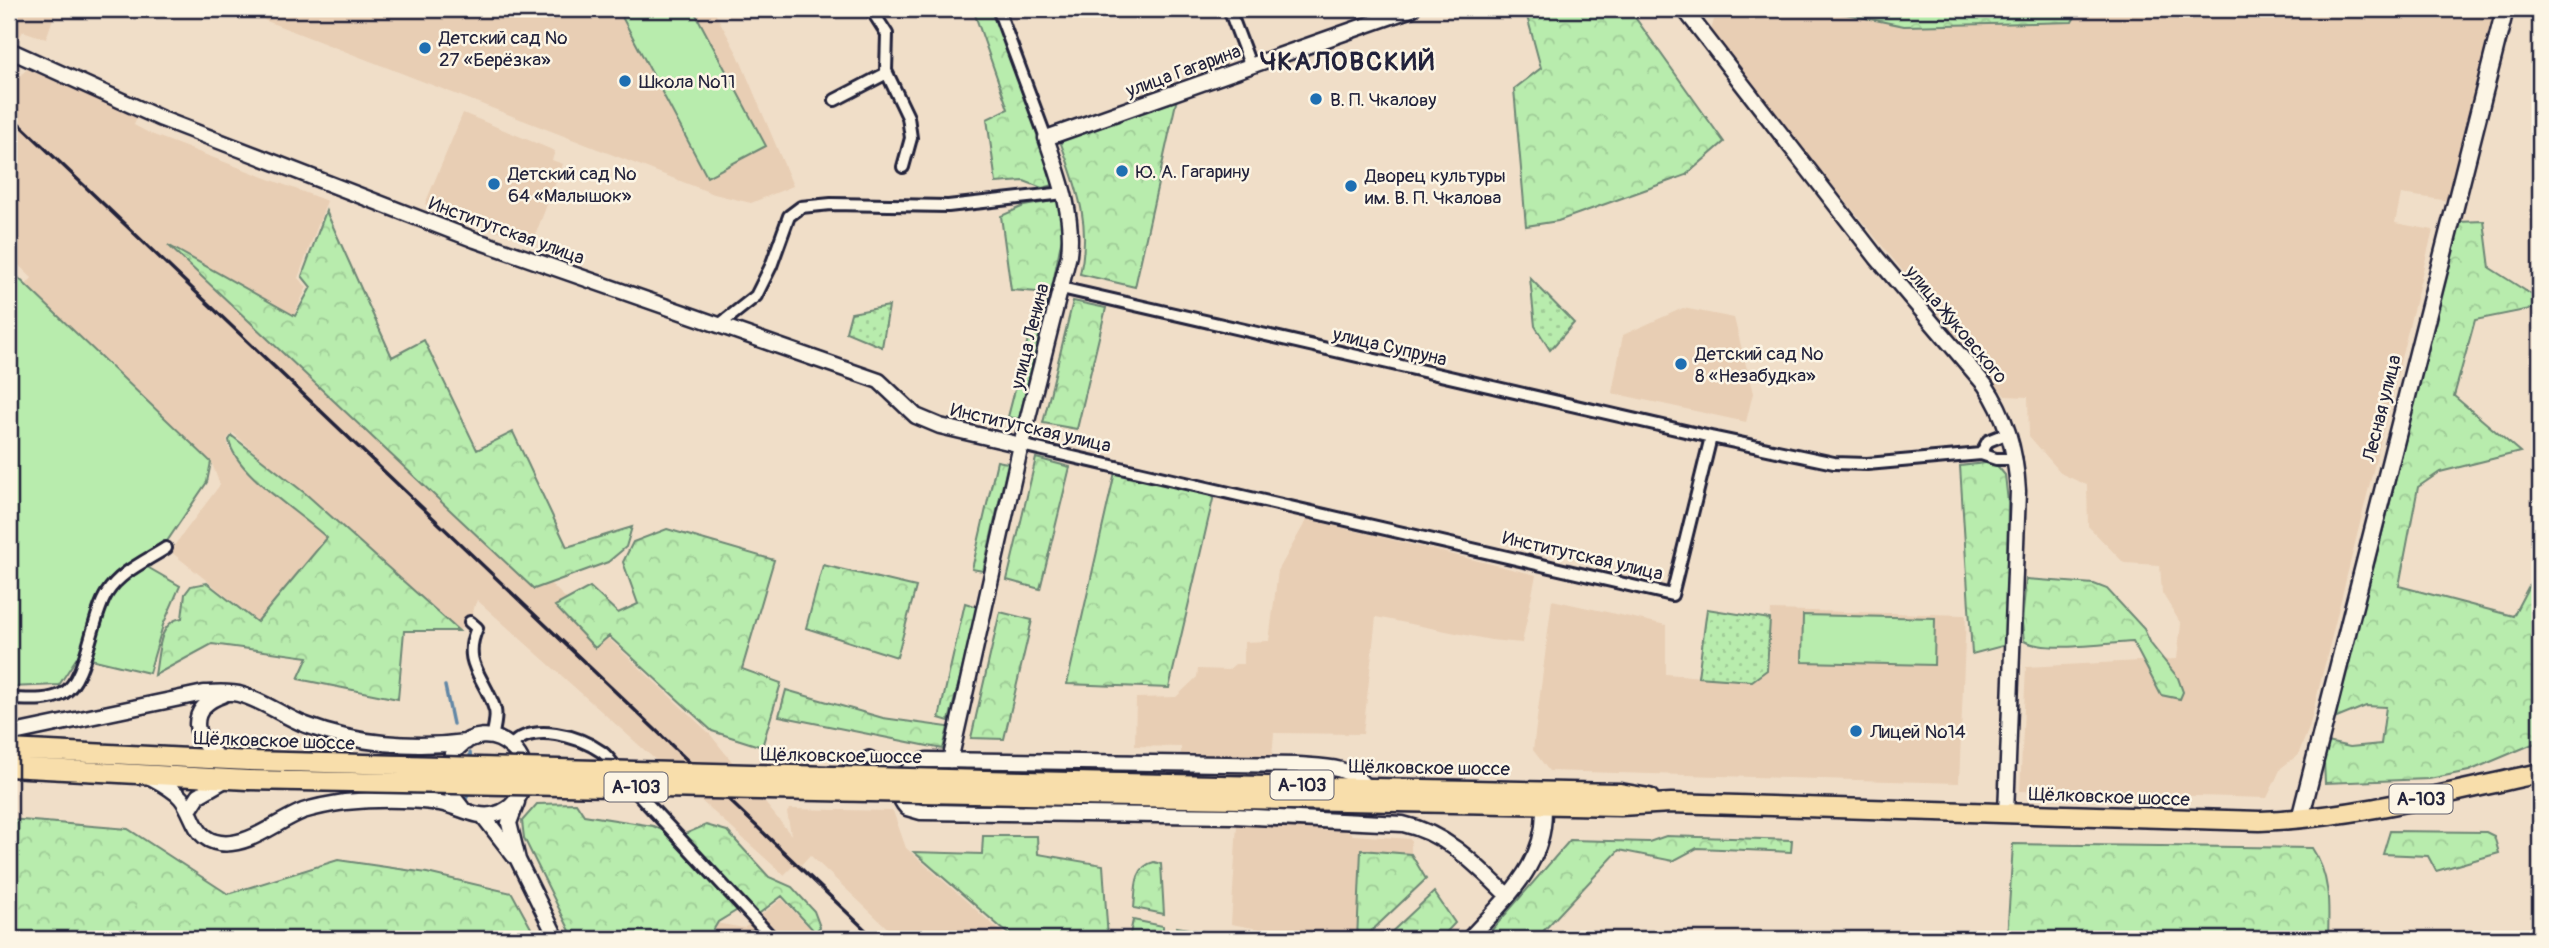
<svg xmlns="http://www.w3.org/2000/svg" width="2549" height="948" viewBox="0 0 2549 948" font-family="Pangolin,sans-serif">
  <defs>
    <pattern id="grass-dots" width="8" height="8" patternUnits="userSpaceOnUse" patternTransform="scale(1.75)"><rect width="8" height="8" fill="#b8ecad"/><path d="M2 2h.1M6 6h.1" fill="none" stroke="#9eca96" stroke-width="1.8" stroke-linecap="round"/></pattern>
    <pattern id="forest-crowns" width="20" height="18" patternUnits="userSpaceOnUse" patternTransform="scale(1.75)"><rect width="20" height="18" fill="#b8ecad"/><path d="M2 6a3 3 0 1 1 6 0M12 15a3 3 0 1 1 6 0" fill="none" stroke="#9eca96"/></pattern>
  </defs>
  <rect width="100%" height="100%" fill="#f0dec8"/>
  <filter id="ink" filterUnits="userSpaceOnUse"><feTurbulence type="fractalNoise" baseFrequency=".0143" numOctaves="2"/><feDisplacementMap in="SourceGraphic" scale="14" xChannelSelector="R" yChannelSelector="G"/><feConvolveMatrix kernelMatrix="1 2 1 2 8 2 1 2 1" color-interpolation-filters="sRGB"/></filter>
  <g filter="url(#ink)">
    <path fill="#e8ceb4" d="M9,9h47l-10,30 -23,-8 -6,11 -8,-4z
      M268,9h445l25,46 55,131 -42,17 -37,-9 -450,-174z
      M1717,9h105l82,17 168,-4 7,-13h416l-45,192 -49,-7 -6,29 38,7 -124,498 -11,27 -17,13 -14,30 -247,-7 6,-124 151,-8 4,-35 -19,-31 -2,-28 -36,-2 -36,-37 -1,-41 -25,-11 -33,-38 -1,-39 -23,-1 -229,-280 -65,-86z
      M27,69l111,46 -4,10 17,9 176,67 -29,77 9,9 -22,47 424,399 82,102 -4,-23 3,-3 103,2 13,37 101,89 -108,2 -89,-84 -13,14 -4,-3 -9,9 -307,-275 -6,16 -12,15 -226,-198 -6,6 2,10 19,24 79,65 -70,83 -87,-70 50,-66 -9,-24 -186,-175 7,-8 -23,-22v-169z
      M463,113l92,38 -3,9 11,4 -31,79 -107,-39z
      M1683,308l51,10 19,75 -7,29 -134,-29 11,-58z
      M1307,519l229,56 -14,68 -31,-3 -115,-23 -13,117 -89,-1 -2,24 -91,-3v-7l-46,-1 1,-48 40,-1 21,-20 1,-8 30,1 7,-6h9v-22l25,-1 9,-70z
      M1552,600l114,25v49l86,7 15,-11 4,-60 195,5 -7,168 -410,-12 -16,-21z
      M1237,824l108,4 8,7 58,4v15l-50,-3 -4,88h-43l-83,-15z
      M782,899l38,40h-113l9,-16 28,5z"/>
    <path fill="url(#grass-dots)" stroke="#6d8774" stroke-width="2" d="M1530,278l44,45 -24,27 -15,-24z
      M889,306l-7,41 -36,-15 5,-19z
      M1707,609l63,10 -3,51 -15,11 -54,-4z"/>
    <path fill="url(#forest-crowns)" stroke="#6d8774" stroke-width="2" d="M973,9h19l50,131 12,45 -12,3 -18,-7 -28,2 -9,-64 21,-10z
      M1525,9h104l95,133 -38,33 -128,46 -32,5 -12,-137 27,-21z
      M1822,9h257l-7,13 -168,4z
      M1177,98l-42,189 -55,-13c12,-52 -4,-88 -21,-136z
      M1058,200l5,32 -12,61 -40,-3 -10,-74 23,-10z
      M326,211l66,146 32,-17 53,110 36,-18 54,115 65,-20 -6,20 -18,15 -74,27 -366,-344 127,71 16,-29 -9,-11z
      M2484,221l6,47 50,32v7l-65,13 -21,76 66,56 -80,20 -22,15 -19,99 114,30 22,-42h5v167l-71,30 -40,8 -104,4 -2,-42 27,6 31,-3 5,-37 -20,-1 -32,13c-7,-33 22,-85 30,-118 35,-125 62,-253 93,-379z
      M1038,300l10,1 -29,118 -11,-2z
      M1073,301l33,7 -29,121 -34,-6z
      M232,436l74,58 153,137h-55l-6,68 -100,-20 10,-22 -96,-13 -57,31c4,-21 3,-54 27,-57l3,-24 6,-8 16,-3 50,39 70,-84c-24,-23 -93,-65 -98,-98z
      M1036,458l34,9 -30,122 -33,-9z
      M997,461l11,2 -25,108 -11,-2z
      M1994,462l11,13 3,27 -2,143 -34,9 -12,-188z
      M1115,472l99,23 -45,193 -102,-4z
      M667,529l107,31 -32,109 39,14 -19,64 -50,-16 -103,-95 -14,12 -40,-42 35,-19 28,26 20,-9 -15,-42 10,-20z
      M823,565l93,22 -19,70 -91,-29z
      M2026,579l68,5 13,5 37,40 7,15 27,34 5,14 -3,7 -19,-4 -28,-53c-29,1 -86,11 -109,-1l-2,-18z
      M965,603l13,4 -29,114 -10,-3z
      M1000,612l32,8 -28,119 -33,-1z
      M786,690l97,28 65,9 -5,22 -164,-33z
      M576,803l8,12 69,11 25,11 28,-12 21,6 42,46 23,10 22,24 6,16 -5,5 -33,-36 -30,23 -11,-11 -23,14 -10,17h-134l-50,-101 -2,-17 15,-17z
      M9,819l119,10 100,65 110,-34 89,13 85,20 25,46h-528z
      M2390,831l96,1 8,4 5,17 -63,18 -8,-15 -45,-2z
      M983,836h54l1,18 65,11 5,74h-94l-100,-87 68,2z
      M1666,836l126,4 -1,12 -94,-4 -24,13 -54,-11 -83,89h-52l86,-99 79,2z
      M2013,844l299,4c19,28 17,58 16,91h-321z
      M1361,850l50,4 15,25 -63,60h-6z
      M1154,862l7,2 3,50 -30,-6c2,-17 -1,-41 20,-46z
      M1434,892l21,31 -15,16h-56z
      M1133,920l30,6v13h-34z
      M1177,927l53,9 4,3h-56z"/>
    <path fill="#b8ecad" stroke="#6d8774" stroke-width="2" d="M633,9h60l73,137 -59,31 -86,-162z
      M9,269l202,193 -4,20 -58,86 31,18 -17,39 -14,48 -71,-17 -19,29 -50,2z
      M1803,615l132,3 -1,47 -132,-3z"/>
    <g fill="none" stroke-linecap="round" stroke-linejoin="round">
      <path stroke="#6287a6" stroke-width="3.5" d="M445,686l8,38
        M470,753l1,8
        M464,803l7,-14"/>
      <defs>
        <path id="minor" d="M871,9l16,25 -1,37 22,46 3,21 -8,29
          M998,9l48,129
          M1229,9l22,58
          M835,100l52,-27
          M1061,288l650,149 123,26 33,1 114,-10 15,5h20
          M718,326l38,-30 15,-30 18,-50 12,-9 30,-3 117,2 116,-13
          M1021,445l651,150 39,-158
          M1981,454l7,-13 20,-8
          M470,622l7,6c-16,36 8,49 18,82 2,8 -1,19 -3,27
          M9,699c16,0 38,3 53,-5 25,-12 29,-77 45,-101 13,-21 39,-32 59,-45
          M511,746c21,-24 68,-10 91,6 7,5 12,14 18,21
          M850,766l19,-9 35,17
          M630,785l143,154"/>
        <path id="tertiary" d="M1684,9l193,249 108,127c22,32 31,68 33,106l-12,323
          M9,50l153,69 313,121 404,141 37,35 24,10 81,19
          M9,734l195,-41c12,0 26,-2 38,2 22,6 42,22 64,30 49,19 108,24 160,17
          M223,760c-31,-18 -38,-52 0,-65
          M950,761l71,-316 48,-190c5,-41 -10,-79 -23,-117l366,-129
          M150,777c11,6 23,12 31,21 14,17 12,41 39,45 29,4 57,-22 83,-32 13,-4 28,-7 42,-9 31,-3 64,-3 95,1 19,3 37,17 56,11 15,-4 27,-18 28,-34 1,-13 -3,-25 -13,-33 -36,-33 -90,16 -49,61
          M1365,786c-17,-21 -42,-19 -67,-21l-371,-5c-22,6 -38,29 -20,48l14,4 312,4 170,8c45,10 73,41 105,72
          M517,802l-8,21 9,37 39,79
          M190,809l9,-14 26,-15
          M483,816l31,40
          M1469,939c36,-40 85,-82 73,-143"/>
        <path id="secondary" d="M2300,819l205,-810"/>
        <path id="primary" d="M9,749l240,12
          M9,767l239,13
          M1024,781l596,12 29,5
          M1024,795l596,11 51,-3 589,18c95,-3 187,-28 280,-48"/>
      </defs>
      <use href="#minor" stroke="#22223b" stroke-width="16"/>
      <use href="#tertiary" stroke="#22223b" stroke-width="19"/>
      <use href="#secondary" stroke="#22223b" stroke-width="21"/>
      <use href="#primary" stroke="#22223b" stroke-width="23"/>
      <use href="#minor" stroke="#fcf5e5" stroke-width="10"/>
      <use href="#tertiary" stroke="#fcf5e5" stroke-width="14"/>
      <use href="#secondary" stroke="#fcf5e5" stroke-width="16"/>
      <use href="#primary" stroke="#f8deab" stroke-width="18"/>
      <path stroke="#22223b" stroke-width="3.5" d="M9,114l866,825"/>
      <defs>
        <path id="primary-bridge" d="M249,761l775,20
          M248,780l776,15"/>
      </defs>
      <use href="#primary-bridge" stroke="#22223b" stroke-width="23" stroke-linecap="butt"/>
      <use href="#primary-bridge" stroke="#f8deab" stroke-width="18"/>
    </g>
  </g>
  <g fill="#1f6fb2" stroke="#fcf5e5" stroke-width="2.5">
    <circle cx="425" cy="48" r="7"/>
    <circle cx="625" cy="81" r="7"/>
    <circle cx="1316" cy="99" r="7"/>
    <circle cx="1122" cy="171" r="7"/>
    <circle cx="494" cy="184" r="7"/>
    <circle cx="1351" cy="186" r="7"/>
    <circle cx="1681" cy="364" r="7"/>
    <circle cx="1856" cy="731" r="7"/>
  </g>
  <g text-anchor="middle" stroke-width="5" stroke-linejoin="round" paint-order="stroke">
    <g fill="#fcf5e5" stroke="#63616e" stroke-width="2">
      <rect x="1270.5" y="770.5" width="63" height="29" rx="5"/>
      <rect x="604.5" y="772.5" width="63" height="29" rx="5"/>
      <rect x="2389.5" y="784.5" width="63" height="29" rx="5"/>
    </g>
    <g font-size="18" font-weight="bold" fill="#22223b">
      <text x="1302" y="791">А-103</text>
      <text x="636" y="793">А-103</text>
      <text x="2421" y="805">А-103</text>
    </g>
    <g font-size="19" fill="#22223b" stroke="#fcf5e5" text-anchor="start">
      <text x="439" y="44">Детский сад №<tspan x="439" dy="22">27 «Берёзка»</tspan></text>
      <text x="639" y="88">Школа №11</text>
      <text x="1330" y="106">В. П. Чкалову</text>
      <text x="1136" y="178">Ю. А. Гагарину</text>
      <text x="508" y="180">Детский сад №<tspan x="508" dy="22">64 «Малышок»</tspan></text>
      <text x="1365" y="182">Дворец культуры<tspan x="1365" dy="22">им. В. П. Чкалова</tspan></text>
      <text x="1695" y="360">Детский сад №<tspan x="1695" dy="22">8 «Незабудка»</tspan></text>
      <text x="1870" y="738">Лицей №14</text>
    </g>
    <g font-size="19" fill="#22223b" stroke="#fcf5e5">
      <text transform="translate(1183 70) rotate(-20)" y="7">улица Гагарина</text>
      <text transform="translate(507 230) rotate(20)" y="7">Институтская улица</text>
      <text transform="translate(1957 324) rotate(50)" y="7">улица Жуковского</text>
      <text transform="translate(1029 336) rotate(-76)" y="7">улица Ленина</text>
      <text transform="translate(1390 346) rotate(13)" y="7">улица Супруна</text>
      <text transform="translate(2381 408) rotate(-76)" y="7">Лесная улица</text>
      <text transform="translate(1031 427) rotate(13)" y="7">Институтская улица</text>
      <text transform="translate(1583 555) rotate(13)" y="7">Институтская улица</text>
      <text transform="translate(274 740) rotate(2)" y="7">Щёлковское шоссе</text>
      <text transform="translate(841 755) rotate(1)" y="7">Щёлковское шоссе</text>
      <text transform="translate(1429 767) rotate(1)" y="7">Щёлковское шоссе</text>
      <text transform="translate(2109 796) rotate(2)" y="7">Щёлковское шоссе</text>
    </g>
    <g font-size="26" font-weight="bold" letter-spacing="2" fill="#22223b" stroke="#fcf5e5">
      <text x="1348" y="70">ЧКАЛОВСКИЙ</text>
    </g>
  </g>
  <rect width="2549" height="948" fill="none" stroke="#fcf5e5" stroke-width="35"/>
  <rect x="18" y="18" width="2514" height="913" fill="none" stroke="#22223b" stroke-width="2.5" filter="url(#ink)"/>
</svg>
